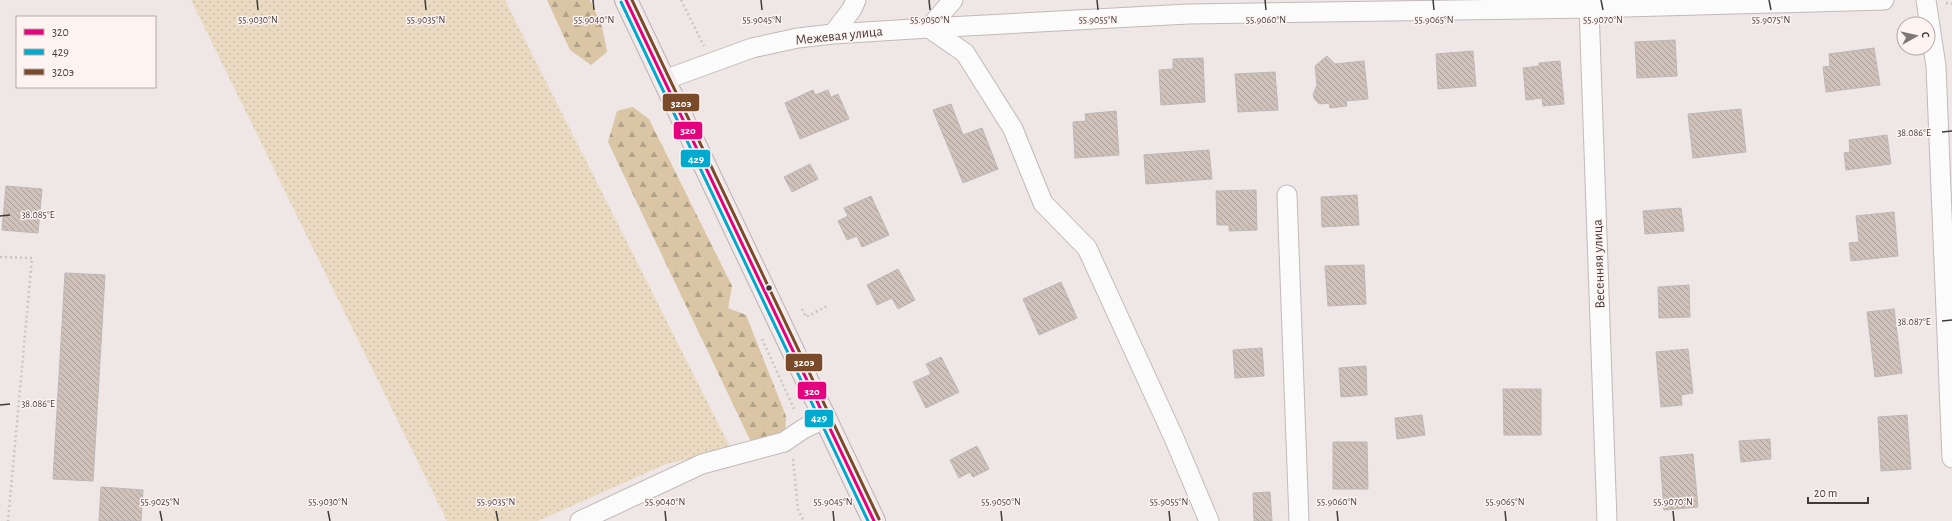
<svg xmlns="http://www.w3.org/2000/svg" width="1952" height="521" viewBox="0 0 1952 521" font-family="'Alegreya Sans',sans-serif">
  <defs>
    <pattern id="grass-dots" width="8" height="8" patternUnits="userSpaceOnUse"><rect width="8" height="8" fill="#eadac2"/><path d="M2 2h.1M6 6h.1" fill="none" stroke="#cabca8" stroke-width="1.8" stroke-linecap="round"/></pattern>
    <pattern id="forest-firs" width="22" height="20" patternUnits="userSpaceOnUse"><rect width="22" height="20" fill="#dac6a5"/><path d="M5 1l3.5 6h-7zM16 11l3.5 6h-7z" fill="#b2a288"/></pattern>
    <pattern id="building-back-hatch" width="6" height="6" patternUnits="userSpaceOnUse"><rect width="6" height="6" fill="#d0c2ba"/><path d="M-1 5l2 2M0 0l6 6M5-1l2 2" fill="none" stroke="#aa9f98"/></pattern>
  </defs>
  <rect width="100%" height="100%" fill="#eee7e6"/>
  <path fill="url(#grass-dots)" d="M191,0h314l226,449 -65,15 -128,57h-91z"/>
  <path fill="url(#forest-firs)" d="M547,0h43l12,26 5,26 -16,13 -21,-15z
    M633,107l16,12 83,167 -4,22 18,7 40,101 -1,18 -34,8 -143,-300 9,-31z"/>
  <path fill="url(#building-back-hatch)" stroke="#bcb8b7" d="M1675,40l2,36 -40,2 -2,-36z
    M1874,48l6,37 -54,7 -3,-25 7,-1 -1,-12z
    M1473,51l3,35 -38,3 -2,-35z
    M1327,56l8,8 29,-3 4,38 -22,2 1,5 -17,2 -1,-5 -10,1 -4,-4 -2,-5 4,-10 -2,-19z
    M1203,58l2,44 -44,3 -2,-35 14,-1v-10z
    M1560,61l4,43 -21,2 -1,-8 -16,2 -3,-32 16,-2v-3z
    M1275,72l3,38 -40,2 -3,-38z
    M813,90l2,5 13,-5 3,7 7,-3 11,25 -49,20 -15,-36z
    M951,104l12,31 19,-7 16,41 -35,14 -30,-73z
    M1741,109l5,43 -53,6 -5,-44z
    M1116,111l3,44 -44,3 -2,-36 13,-1 -1,-7z
    M1887,135l4,29 -45,6 -2,-17 6,-1 -1,-12z
    M1209,150l3,29 -66,5 -2,-29z
    M810,164l8,15 -26,13 -8,-15z
    M6,186l36,3 -4,44 -36,-3z
    M1256,190l1,40 -28,1v-6h-12l-1,-34z
    M1357,195l2,30 -37,2 -1,-30z
    M871,196l18,39 -27,12 -5,-11 -10,4 -9,-19 10,-5 -4,-8z
    M1681,208l3,23 -39,3 -2,-23z
    M1894,212l4,44 -47,5 -2,-18 10,-1 -3,-26z
    M1364,265l2,39 -38,2 -3,-40z
    M898,269l17,31 -17,9 -6,-11 -15,7 -10,-20z
    M65,273l40,2 -12,206 -40,-2z
    M1061,282l16,36 -38,17 -16,-36z
    M1689,285l1,32 -31,1 -1,-31z
    M1894,309l8,64 -27,4 -8,-65z
    M1262,348l2,28 -29,2 -2,-28z
    M1688,349l5,44 -12,2 1,10 -21,2 -5,-55z
    M941,357l18,35 -33,16 -13,-26 18,-8 -5,-10z
    M1366,366l1,29 -26,2 -2,-29z
    M1503,389h38v46h-37z
    M1422,415l3,20 -28,4 -2,-21z
    M1907,415l4,54 -30,2 -3,-54z
    M1770,439l1,20 -30,3 -2,-21z
    M1333,442h34l1,47h-35z
    M977,446l12,23 -16,8 -3,-5 -11,6 -9,-18z
    M1693,454l5,53 -34,3 -4,-53z
    M101,487l42,3 -2,31h-42z
    M1270,492l2,29h-18l-1,-28z"/>
  <g fill="none" stroke-linecap="round" stroke-linejoin="round">
    <defs>
      <path id="minor" d="M953,0l-24,28 36,25 48,76 30,74 44,45 87,190 35,83
        M1926,0l10,66 16,392
        M1589,8l18,513
        M833,34l19,-25 4,-9
        M664,80l88,-32 46,-10 35,-4 96,-6 259,-14 401,-6 295,-8
        M1287,195l12,326
        M580,521l122,-57 82,-22 19,-13 23,-11"/>
      <path id="major" d="M626,0l248,521"/>
    </defs>
    <use href="#minor" stroke="#c0bab9" stroke-width="21"/>
    <use href="#major" stroke="#bcb0b2" stroke-width="24"/>
    <path stroke="#c8c7c6" stroke-width="2.5" stroke-dasharray="2 3" stroke-linecap="butt" d="M681,0l23,46
      M1946,3l6,1
      M0,257l32,1 -24,263
      M802,309l4,8 23,-12
      M762,339l33,72
      M793,459l5,51 6,11"/>
    <use href="#minor" stroke="#fcfbfb" stroke-width="19"/>
    <use href="#major" stroke="#f1eaeb" stroke-width="22"/>
    <defs>
      <path id="bus-1" d="M626,0l248,521"/>
      <path id="bus-2" d="M621,2l247,519"/>
      <path id="bus-3" d="M632,0l247,519"/>
    </defs>
    <use href="#bus-1" stroke="#fef3f1" stroke-width="6"/>
    <use href="#bus-2" stroke="#fef3f1" stroke-width="6"/>
    <use href="#bus-3" stroke="#fef3f1" stroke-width="6"/>
    <use href="#bus-1" stroke="#e5007d" stroke-width="3"/>
    <use href="#bus-2" stroke="#00a9ce" stroke-width="3"/>
    <use href="#bus-3" stroke="#7a4b2a" stroke-width="3"/>
  </g>
  <path fill="none" stroke="#403b3b" stroke-width="1.5" d="M257,0l1,10M425,0l1,10M593,0l1,10M761,0l1,10M929,0l1,10M1097,0l1,10M1265,0l1,10M1433,0l1,10M1601,0l2,10M1769,0l2,10M1942,132l10,-1M0,216l10,-1M1942,321l10,-1M0,405l10,-1M160,511l2,10M328,511l2,10M496,511l2,10M665,511l1,10M833,511l1,10M1001,511l1,10M1169,511l1,10M1337,511l1,10M1505,511l1,10M1673,511l1,10"/>
  <circle fill="#403b3b" stroke="#fef3f1" stroke-width="1.5" cx="769" cy="288" r="3.5"/>
  <g text-anchor="middle" stroke-width="3" stroke-linejoin="round" paint-order="stroke">
    <g font-size="14" fill="#403b3b" stroke="#fef3f1">
      <text transform="translate(839 35) rotate(-6)" y="5">Межевая улица</text>
      <text transform="translate(1598 264) rotate(-92)" y="5">Весенняя улица</text>
    </g>
  </g>
  <g font-size="10" text-anchor="middle" fill="#403b3b" stroke="#fef3f1" stroke-width="3" stroke-linejoin="round" paint-order="stroke">
    <text x="258" y="23">55.9030°N</text>
    <text x="426" y="23">55.9035°N</text>
    <text x="594" y="23">55.9040°N</text>
    <text x="762" y="23">55.9045°N</text>
    <text x="930" y="23">55.9050°N</text>
    <text x="1098" y="23">55.9055°N</text>
    <text x="1266" y="23">55.9060°N</text>
    <text x="1434" y="23">55.9065°N</text>
    <text x="1603" y="23">55.9070°N</text>
    <text x="1771" y="23">55.9075°N</text>
    <text x="1914" y="136">38.086°E</text>
    <text x="38" y="218">38.085°E</text>
    <text x="1914" y="325">38.087°E</text>
    <text x="38" y="407">38.086°E</text>
    <text x="160" y="505">55.9025°N</text>
    <text x="328" y="505">55.9030°N</text>
    <text x="496" y="505">55.9035°N</text>
    <text x="665" y="505">55.9040°N</text>
    <text x="833" y="505">55.9045°N</text>
    <text x="1001" y="505">55.9050°N</text>
    <text x="1169" y="505">55.9055°N</text>
    <text x="1337" y="505">55.9060°N</text>
    <text x="1505" y="505">55.9065°N</text>
    <text x="1673" y="505">55.9070°N</text>
  </g>
  <g stroke="#fef3f1" stroke-width="1.5">
    <rect x="662" y="93" width="38" height="19" rx="4" fill="#7a4b2a"/>
    <rect x="673" y="121" width="30" height="19" rx="4" fill="#e5007d"/>
    <rect x="680" y="149" width="31" height="19" rx="4" fill="#00a9ce"/>
    <rect x="785" y="353" width="38" height="19" rx="4" fill="#7a4b2a"/>
    <rect x="797" y="381" width="30" height="19" rx="4" fill="#e5007d"/>
    <rect x="804" y="409" width="30" height="19" rx="4" fill="#00a9ce"/>
  </g>
  <g font-size="11" text-anchor="middle" font-weight="bold" fill="#fff">
    <text x="681" y="107">320э</text>
    <text x="688" y="134">320</text>
    <text x="696" y="163">429</text>
    <text x="804" y="366">320э</text>
    <text x="812" y="395">320</text>
    <text x="819" y="422">429</text>
  </g>
  <rect x="16" y="16" width="140" height="72" fill="#fef3f1" stroke="#b2a9a8"/>
  <rect x="24" y="29" width="20" height="6" fill="#e5007d" stroke="#b2a9a8"/>
  <text x="52" y="36" font-size="12" fill="#403b3b">320</text>
  <rect x="24" y="49" width="20" height="6" fill="#00a9ce" stroke="#b2a9a8"/>
  <text x="52" y="56" font-size="12" fill="#403b3b">429</text>
  <rect x="24" y="69" width="20" height="6" fill="#7a4b2a" stroke="#b2a9a8"/>
  <text x="52" y="76" font-size="12" fill="#403b3b">320э</text>
  <g transform="translate(1916 36) rotate(82)"><circle r="19" fill="#fef3f1" stroke="#b2a9a8"/>
  <path d="M0-3L7 15L0 10L-7 15Z" fill="#7d7777"/>
  <text y="-6" font-size="11" font-weight="bold" text-anchor="middle" fill="#403b3b">С</text>
  </g>
  <path d="M1808 497v6h60v-6" fill="none" stroke="#403b3b" stroke-width="2"/>
  <text x="1814" y="497" font-size="12" fill="#403b3b" stroke="#fef3f1" stroke-width="3" paint-order="stroke">20 m</text>
</svg>
